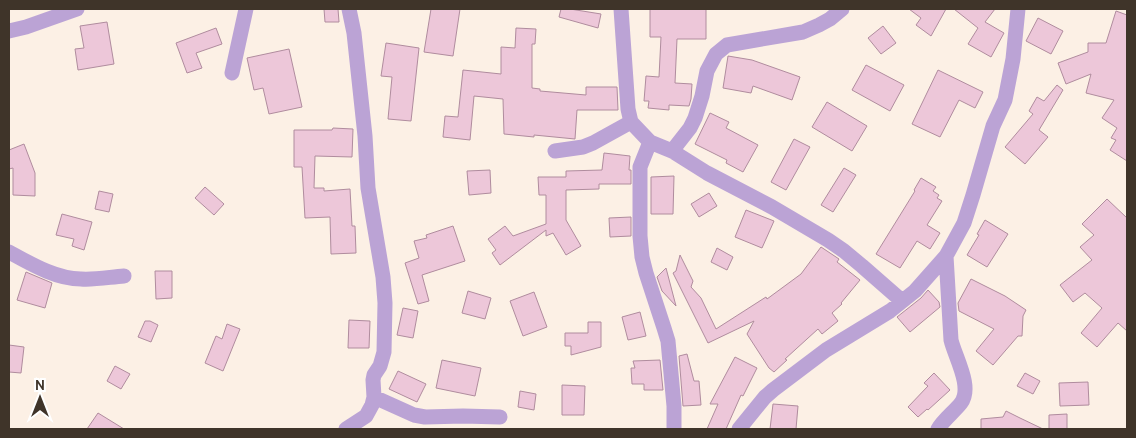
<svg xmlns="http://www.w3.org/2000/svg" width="1136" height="438" viewBox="0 0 1136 438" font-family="Cabin,sans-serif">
  <rect width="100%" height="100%" fill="#fcf0e5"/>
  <path fill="#edc7d9" stroke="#b08c9e" d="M324,9h14l1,13h-14z
    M431,9h29l-7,47 -29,-4z
    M561,9h9l31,5 -3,14 -39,-11z
    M650,9h56v30h-29l-2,44 17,1 -1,15 -2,7 -20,-1v5l-21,-2 1,-7h-5l2,-25 13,1 2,-40h-11z
    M909,9h37l-15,27 -15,-11 5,-7z
    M954,9h41l-10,13 19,11 -13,24 -23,-13 10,-16z
    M1116,11l11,4v146l-17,-11 6,-10 -5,-2 6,-10 -15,-10 12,-18 -28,-7 5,-19 -25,10 -8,-21 30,-11v-9h18z
    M1038,18l25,13 -12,23 -25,-13z
    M107,22l7,42 -36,6 -3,-21 9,-1 -4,-22z
    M883,26l13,17 -15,11 -13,-16z
    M216,28l6,16 -26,9 6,15 -15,5 -11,-30z
    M516,28l20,1 -1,15h-3v44l8,1v2l46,4v-8h31l1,23h-41l-2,29 -41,-4v2l-30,-3 -1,-35 -29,-3 -4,44 -27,-3 2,-21 13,1 5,-47 38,4v-27l14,1z
    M386,43l33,5 -8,73 -23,-2 4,-42 -11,-1z
    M289,49l13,58 -33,7 -6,-26 -9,2 -7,-32z
    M728,56l24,4 48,17 -8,23 -39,-14 -2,7 -28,-5z
    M866,65l38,20 -14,26 -38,-21z
    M938,70l45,22 -8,16 -16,-8 -19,37 -28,-13z
    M1057,85l6,5 -24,40 9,7 -23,27 -20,-17 28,-33 -4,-3 8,-14 7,4z
    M827,102l40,24 -15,25 -40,-24z
    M710,113l19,9 -3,6 32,17 -15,27 -17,-9 1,-3 -32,-16z
    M333,128l20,1 -1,28 -37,-1 -1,32h10v3l26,-2 2,37h3l1,27 -25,1 -1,-37 -25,1 -3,-51h-8v-37h38z
    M794,139l16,8 -24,43 -15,-8z
    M24,144l11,29v23l-22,-1v-27l-4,1v-19z
    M604,153l26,3 -1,14h2v14h-32v5l-33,1v30l15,26 -15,9 -13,-22 -7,3v-6l-46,35 -8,-12 4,-3 -8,-11 17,-13 8,10 33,-12v-29h-7l-1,-18h28v-6l36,-1z
    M844,168l12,7 -23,37 -12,-7z
    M490,170l1,23 -22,2 -2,-24z
    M674,176l-1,38h-22v-37z
    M921,178l15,9 -3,4 6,4 -2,3 5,3 -15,24 13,8 -10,16 -13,-8 -17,27 -24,-14 39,-63 -1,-1z
    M205,187l19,17 -10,11 -19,-17z
    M99,191l14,3 -4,18 -14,-3z
    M709,193l8,13 -18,11 -8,-13z
    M1107,199l20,19v113l-9,-8 -21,24 -16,-14 21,-25 -17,-15 -12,9 -13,-17 32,-25 -12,-13 14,-12 -12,-11z
    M746,210l28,11 -12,27 -27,-11z
    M62,214l30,8 -8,28 -12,-4 2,-7 -18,-4z
    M631,217v19l-21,1 -1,-19z
    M985,220l23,14 -21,33 -20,-12 12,-20 -2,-1z
    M453,226l12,35 -43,14 7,26 -11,3 -13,-41 14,-5 -5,-17 13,-3 -1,-3z
    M821,247l18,12 -2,3 23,18 -19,23 1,1 -10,9 6,8 -16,13 -4,-5 -33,30 2,1 -13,12 -5,-4 -22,-34 7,-13 -46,22 -35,-70 3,-2 4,-16 13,26 -2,6 10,11 15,31 50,-32 1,2 34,-25z
    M717,248l16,9 -6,13 -16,-8z
    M666,268l10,38 -14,-15 -5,-14z
    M155,271h17v27l-16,1z
    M26,272l26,11 -7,25 -28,-8z
    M971,279l34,17 21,14 -3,6 -1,20h-4l-25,29 -17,-14 18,-22 -35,-18 -1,-8z
    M928,290l11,12 1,5 -30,25 -13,-15 24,-19z
    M468,291l23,7 -6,21 -23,-6z
    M534,292l13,35 -24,9 -13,-35z
    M403,308l15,3 -5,27 -16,-3z
    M640,312l6,24 -18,4 -6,-23z
    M349,320l21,1 -1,27h-21z
    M145,321h5l8,4 -7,17 -13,-5z
    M588,322h13v25l-30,8v-9h-6v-13h23z
    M227,324l13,5 -17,42 -18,-8 11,-27 6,3z
    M9,345l15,2 -3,26 -12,-1z
    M687,354l7,27h5l2,24 -18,1 -4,-50z
    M735,357l22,11 -14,28 -2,-1 -15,34h-19l11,-25h-8z
    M442,360l39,8 -6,28 -39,-8z
    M660,360l3,30h-19v-6h-12l-1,-16h4l-2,-7z
    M115,366l15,8 -9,15 -14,-8z
    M398,371l28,13 -9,18 -28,-13z
    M934,373l16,17 -22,20 -1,-1 -9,8 -10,-10 20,-21 -4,-3z
    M1025,373l15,8 -7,13 -16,-8z
    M1088,382l1,23 -29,1 -1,-23z
    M562,385l23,1 -1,29h-22z
    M520,391l16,3 -2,16 -16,-3z
    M773,404l25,2 -2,23h-26z
    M1006,411l14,7 23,11h-62v-10l22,-2z
    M98,413l26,16h-37z
    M1067,414v15h-18v-14z"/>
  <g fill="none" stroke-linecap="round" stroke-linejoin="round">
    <path stroke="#bba3d5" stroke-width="15" d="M621,9l7,100 3,13 19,20 22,9 35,22 65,34 56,33 16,11 18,15 40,35
      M9,31l17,-4 51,-18
      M232,73l14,-64
      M650,142l-10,25v69l2,21 4,16 18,55 4,13 6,65v23
      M555,151l28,-4 10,-4 38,-21
      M672,151l18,-23 5,-10 7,-22 5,-25 9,-17 11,-9 76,-13 16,-7 11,-6 12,-10
      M9,252c22,12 47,27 72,27 14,1 29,-2 43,-3
      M374,397l40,18 11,2 38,-1 37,1
      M346,429l20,-13 6,-11 2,-8 -1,-17 1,-5 6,-9 4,-14 1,-49 -2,-26 -15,-89 -3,-52 -11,-103 -5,-24
      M739,429l26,-32 8,-7 53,-40 64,-39 25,-20 31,-35 18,-33 9,-28 20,-69 12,-26 8,-41 5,-50
      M938,429c6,-10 16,-17 23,-26 12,-16 -6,-46 -10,-63l-5,-84"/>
  </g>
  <rect width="1136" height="438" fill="none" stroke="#3f3429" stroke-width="20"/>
  <g transform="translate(40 398)" stroke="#ffffff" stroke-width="4" paint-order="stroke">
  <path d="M0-4L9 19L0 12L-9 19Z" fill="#3f3429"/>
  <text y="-8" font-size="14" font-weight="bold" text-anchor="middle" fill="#3f3429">N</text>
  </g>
</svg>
